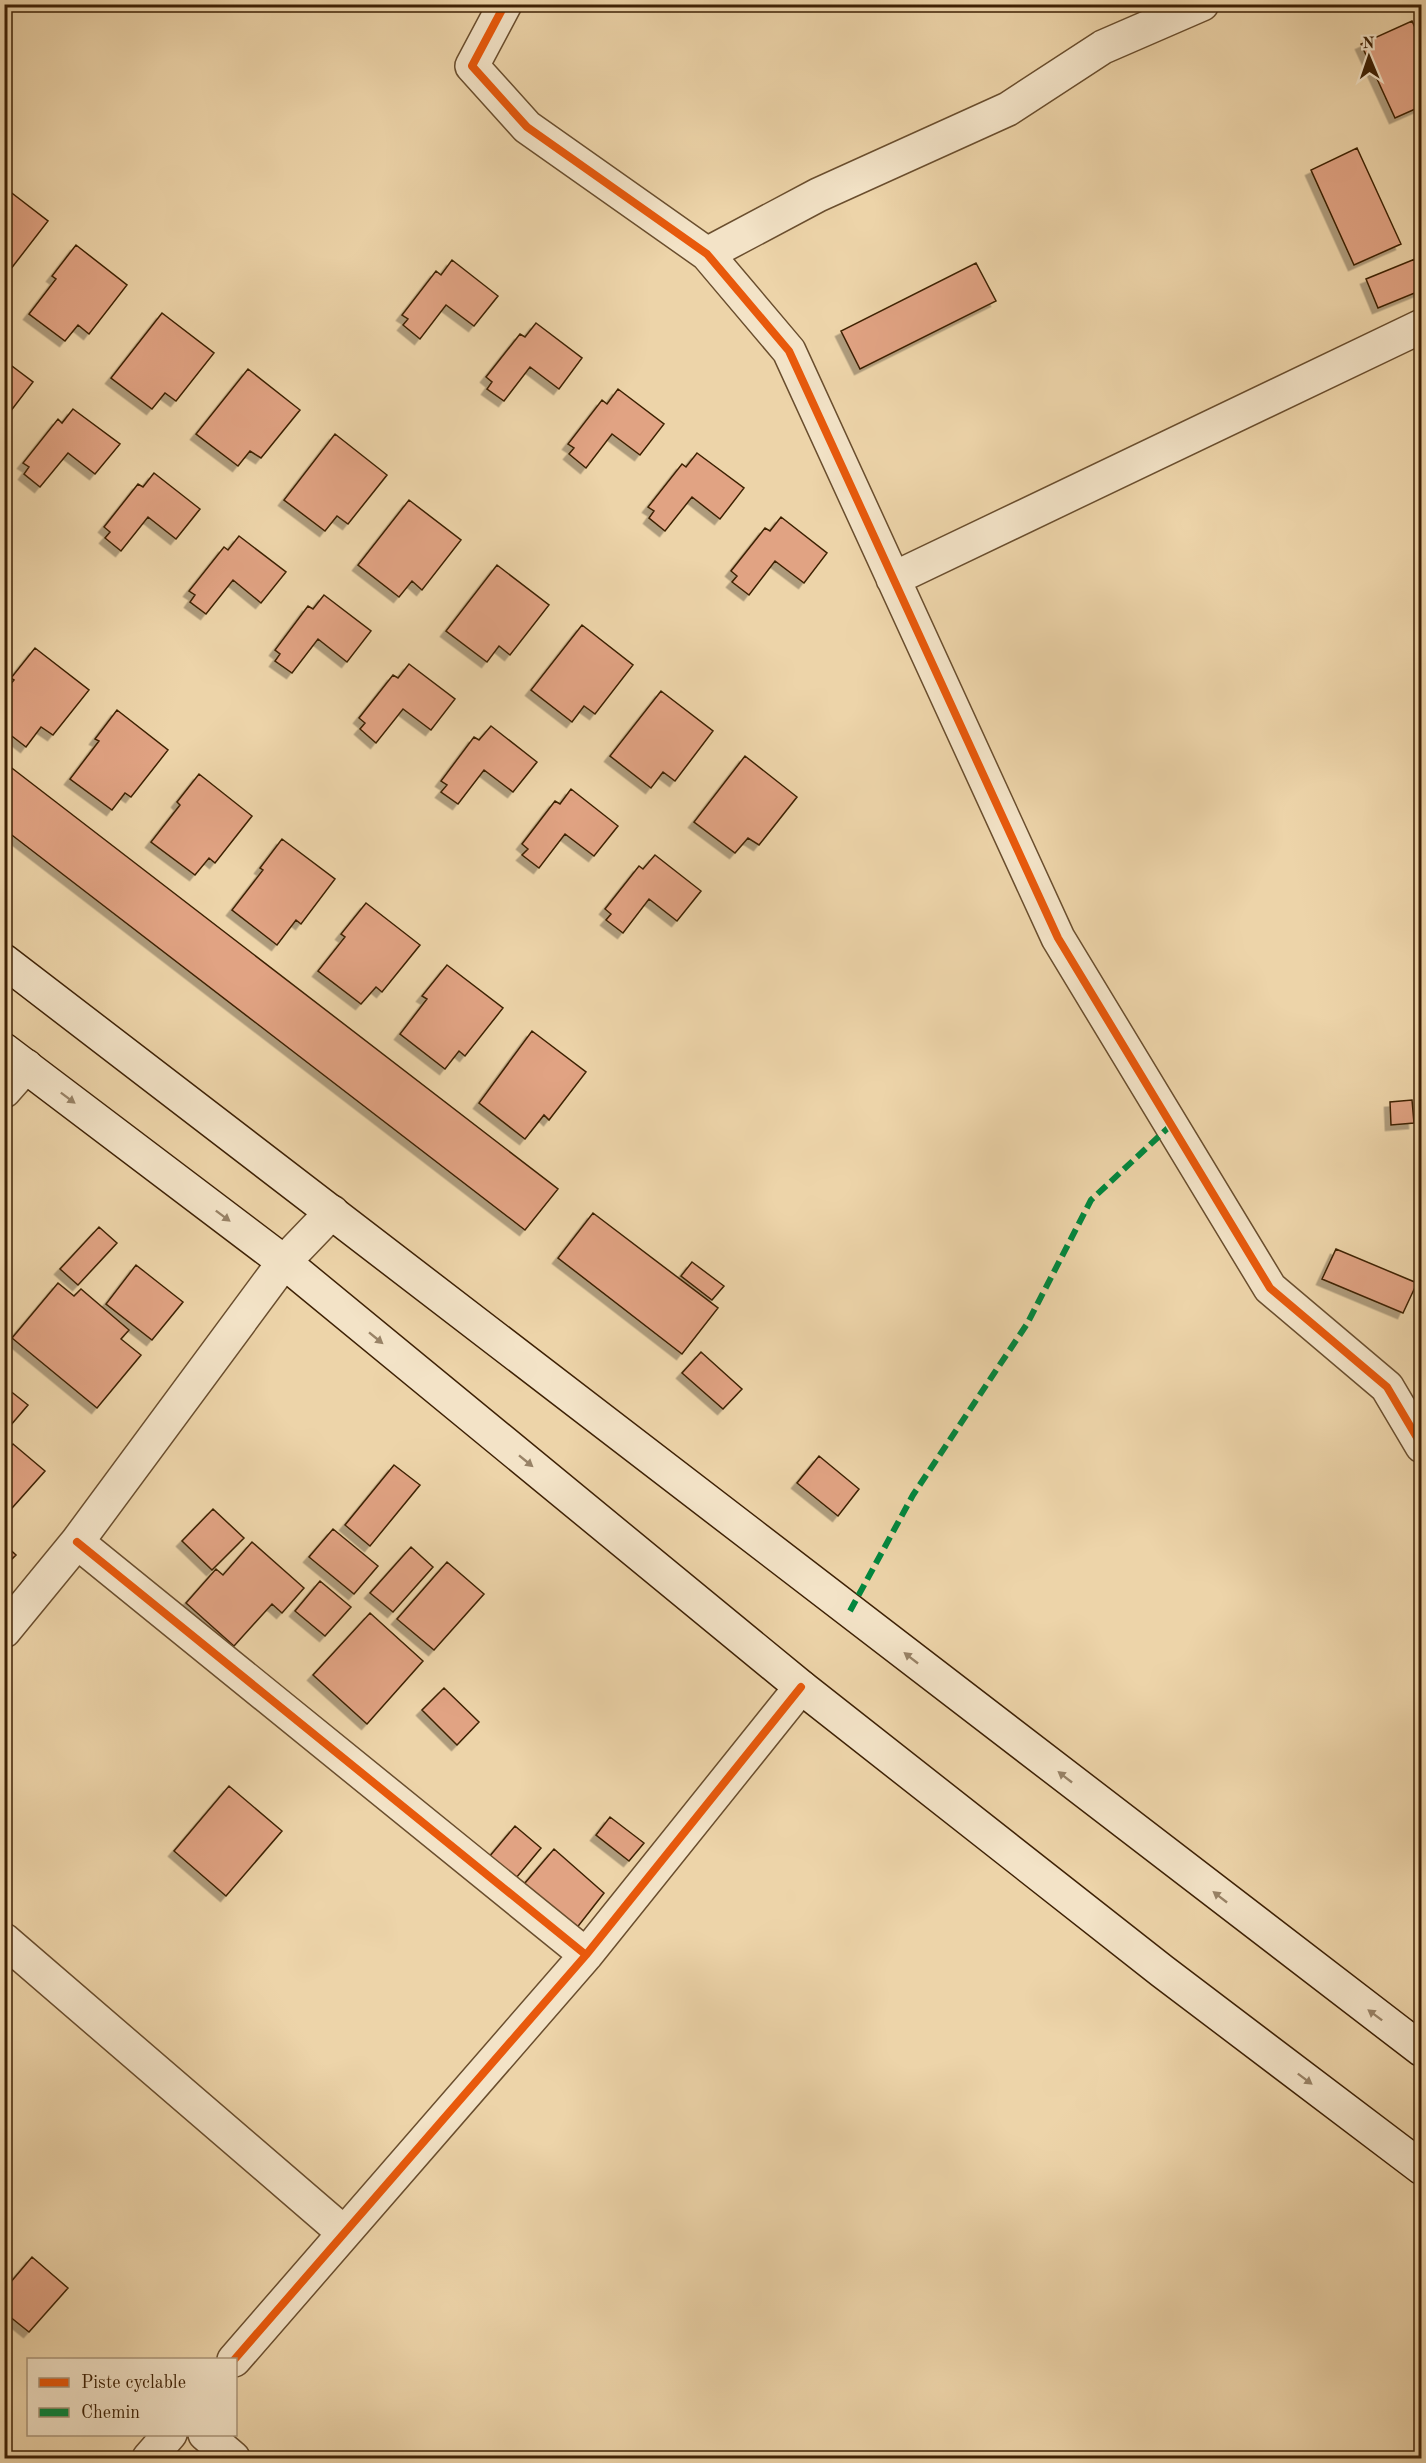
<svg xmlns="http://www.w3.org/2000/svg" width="1426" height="2463" viewBox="0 0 1426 2463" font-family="'Old Standard TT',serif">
  <defs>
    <filter id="shadow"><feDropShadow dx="-5.5" dy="5.5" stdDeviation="0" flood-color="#0004"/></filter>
  </defs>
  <rect width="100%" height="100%" fill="#edd4a9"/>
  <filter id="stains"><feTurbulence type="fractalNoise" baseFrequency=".00333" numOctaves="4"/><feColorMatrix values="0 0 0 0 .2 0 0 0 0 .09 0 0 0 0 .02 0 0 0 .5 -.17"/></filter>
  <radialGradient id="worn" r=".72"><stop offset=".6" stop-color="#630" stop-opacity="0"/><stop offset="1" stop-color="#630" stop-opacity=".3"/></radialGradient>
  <path fill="#e1a383" stroke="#3e2105" stroke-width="1.5" filter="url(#shadow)" d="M1412,21l10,22v63l-27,12 -34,-74z
    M1357,148l44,96 -47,21 -43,-95z
    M4,187l44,34 -38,49 -6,-4z
    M76,245l51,40 -38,49 -11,-9 -13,16 -36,-27 27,-35 -4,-3z
    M1415,259l7,17v14l-44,18 -12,-29z
    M452,260l46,36 -24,30 -28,-21 -26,34 -17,-14 5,-6 -6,-4 34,-44 5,4z
    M976,263l20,38 -136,68 -19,-38z
    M162,313l52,40 -38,48 -11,-8 -13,16 -41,-31z
    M536,323l46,35 -23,31 -29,-22 -26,34 -17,-12 5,-7 -6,-5 34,-43 5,3z
    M4,360l29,22 -23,30 -6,-4z
    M248,369l52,41 -39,48 -11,-7 -12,15 -42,-32z
    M618,389l46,35 -24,31 -28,-21 -26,34 -17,-14 5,-6 -6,-4 34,-44 5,4z
    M73,409l47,35 -25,30 -27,-21 -28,34 -16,-13 5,-7 -6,-4 35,-44 4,4z
    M335,434l52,41 -39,49 -11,-8 -12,15 -41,-31z
    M697,453l47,35 -24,31 -28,-22 -27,34 -16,-13 5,-7 -6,-4 34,-43 4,3z
    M154,473l46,36 -24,30 -28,-22 -27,34 -16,-13 5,-6 -6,-5 34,-43 5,3z
    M409,500l52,40 -39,50 -10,-9 -13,16 -41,-32z
    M781,517l46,36 -23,30 -29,-22 -26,34 -17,-13 5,-6 -6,-5 34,-43 5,3z
    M239,536l47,36 -25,31 -28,-23 -27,34 -16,-12 5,-7 -6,-4 35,-44 4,3z
    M497,565l52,40 -39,50 -11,-9 -12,16 -41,-31z
    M324,595l47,36 -24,31 -29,-23 -26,34 -17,-12 5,-7 -5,-4 33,-44 5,3z
    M582,625l51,40 -38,49 -11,-8 -12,16 -41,-32z
    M35,648l54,42 -36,45 -12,-8 -15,20 -22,-17v-38l10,-12 -3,-2z
    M409,664l46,35 -24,31 -28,-21 -27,34 -16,-14 5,-6 -6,-5 34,-43 5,3z
    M661,691l52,40 -38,50 -12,-9 -12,16 -41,-32z
    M117,710l51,40 -37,47 -6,-4 -13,17 -42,-31 29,-38 -4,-2z
    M491,726l46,36 -24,30 -29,-22 -26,34 -17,-12 6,-7 -6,-4 33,-44 5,3z
    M745,756l52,41 -38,48 -11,-7 -13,15 -41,-31z
    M4,762l554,427 -33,41 -521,-401z
    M199,774l53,42 -37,47 -6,-5 -14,17 -44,-33 29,-37 -3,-3z
    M571,789l47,37 -24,30 -29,-22 -26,34 -17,-13 6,-6 -6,-5 33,-43 5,3z
    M282,839l53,40 -34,45 -5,-4 -19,25 -45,-35 31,-40 -3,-2z
    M655,855l46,36 -24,30 -28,-22 -26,34 -17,-13 5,-6 -6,-5 34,-43 4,3z
    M366,903l54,42 -38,47 -6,-5 -15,17 -43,-33 27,-34 -4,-3z
    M447,965l56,43 -38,48 -6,-5 -14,18 -45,-35 27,-35 -5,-3z
    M532,1031l54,41 -37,48 -5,-5 -19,24 -46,-36z
    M1412,1100l2,23 -23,2 -1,-23z
    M593,1213l125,95 -36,46 -124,-96z
    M99,1227l18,16 -39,42 -18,-16z
    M1336,1249l81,34 -14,30 -81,-34z
    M692,1262l32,24 -12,14 -31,-24z
    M136,1265l47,37 -31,38 -46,-36z
    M58,1283l16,13 7,-7 48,41 -8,9 20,16 -44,53 -85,-70z
    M701,1352l41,37 -19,20 -41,-36z
    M4,1386l24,19 -24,28z
    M13,1444l32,27 -41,46v-64z
    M819,1456l40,33 -21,27 -41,-33z
    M394,1465l26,20 -50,61 -25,-21z
    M213,1509l31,29 -32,32 -30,-29z
    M333,1529l45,37 -24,28 -45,-37z
    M252,1542l52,46 -22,25 -10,-9 -38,42 -48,-43 30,-34 7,6z
    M4,1544l12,11 -12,12z
    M411,1547l22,20 -40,45 -23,-19z
    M447,1562l37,32 -50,56 -37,-31z
    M320,1581l31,26 -26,29 -30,-25z
    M370,1613l53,48 -56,63 -54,-49z
    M444,1688l35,34 -22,23 -35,-35z
    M229,1786l53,45 -56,65 -52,-45z
    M610,1817l34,26 -15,18 -33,-26z
    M515,1826l26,22 -30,36 -27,-21z
    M554,1849l50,44 -32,41 -53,-44z
    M32,2257l36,31 -39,44 -25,-20v-22z"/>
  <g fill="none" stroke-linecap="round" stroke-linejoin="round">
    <defs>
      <path id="street" d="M505,4l-33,62 55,61 180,127 82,97 269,587 212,350 117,99 35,59
        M707,254l111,-59 190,-86 95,-62 99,-43
        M893,579l529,-253
        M4,1091l22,-25
        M77,1542l509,413
        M4,1631l73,-89 207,-280 48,-50
        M4,1940l339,292
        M234,2360l352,-405 215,-268
        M205,2434l28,24
        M149,2458l21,-24"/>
      <path id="secondary" d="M4,961l1418,1089
        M4,1050l280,212 517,425 361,284 260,197"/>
    </defs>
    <use href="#street" stroke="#6a4e2e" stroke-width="36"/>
    <use href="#secondary" stroke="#3e2105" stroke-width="36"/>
    <use href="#street" stroke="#f3e3c7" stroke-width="33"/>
    <use href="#secondary" stroke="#f3e3c7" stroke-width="33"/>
    <path stroke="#00873e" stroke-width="6" stroke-dasharray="12 6" stroke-linecap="butt" d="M850,1611l63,-116 114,-171 64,-124 79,-74"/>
    <defs>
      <path id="cycleway" d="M505,4l-33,62 55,61 180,127 82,97 269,587 212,350 117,99 35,59
        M77,1542l509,413
        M234,2360l352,-405 215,-268"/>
    </defs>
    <use href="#cycleway" stroke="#f3e3c7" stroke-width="11"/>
    <use href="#cycleway" stroke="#e8590c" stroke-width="8"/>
  </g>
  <defs><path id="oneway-solid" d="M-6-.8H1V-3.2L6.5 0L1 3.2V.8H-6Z" transform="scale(1.5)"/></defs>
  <g fill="#988266">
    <use href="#oneway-solid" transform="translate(68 1098) rotate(37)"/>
    <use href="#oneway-solid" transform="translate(223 1216) rotate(37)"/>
    <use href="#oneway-solid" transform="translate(376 1338) rotate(39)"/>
    <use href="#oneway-solid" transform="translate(526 1461) rotate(39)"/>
    <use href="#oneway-solid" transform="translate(911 1658) rotate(-142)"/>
    <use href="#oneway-solid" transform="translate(1065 1777) rotate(-142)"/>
    <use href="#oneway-solid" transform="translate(1220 1897) rotate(-142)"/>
    <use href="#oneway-solid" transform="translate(1375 2015) rotate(-143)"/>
    <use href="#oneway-solid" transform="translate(1305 2079) rotate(37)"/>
  </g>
  <rect width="1426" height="2463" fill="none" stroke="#edd4a9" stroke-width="24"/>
  <rect x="6" y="6" width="1414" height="2451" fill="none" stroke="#3e2105" stroke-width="3"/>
  <rect x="12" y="12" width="1402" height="2439" fill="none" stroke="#3e2105" stroke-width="1.5"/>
  <rect x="27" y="2358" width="210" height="78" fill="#f3e3c7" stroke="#ab9579" stroke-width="1.5"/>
  <rect x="39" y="2378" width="30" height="9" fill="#e8590c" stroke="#ab9579" stroke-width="1.5"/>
  <text x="81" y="2388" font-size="18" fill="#3e2105">Piste cyclable</text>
  <rect x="39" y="2408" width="30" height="9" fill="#00873e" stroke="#ab9579" stroke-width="1.5"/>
  <text x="81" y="2418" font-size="18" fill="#3e2105">Chemin</text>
  <g transform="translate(1369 57) rotate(358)" stroke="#f3e3c7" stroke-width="4.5" paint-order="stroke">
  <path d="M0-4.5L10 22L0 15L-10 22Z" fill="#3e2105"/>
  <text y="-9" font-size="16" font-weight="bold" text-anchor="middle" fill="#3e2105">N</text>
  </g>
  <rect width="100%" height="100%" filter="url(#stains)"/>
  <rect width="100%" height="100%" fill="url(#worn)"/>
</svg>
